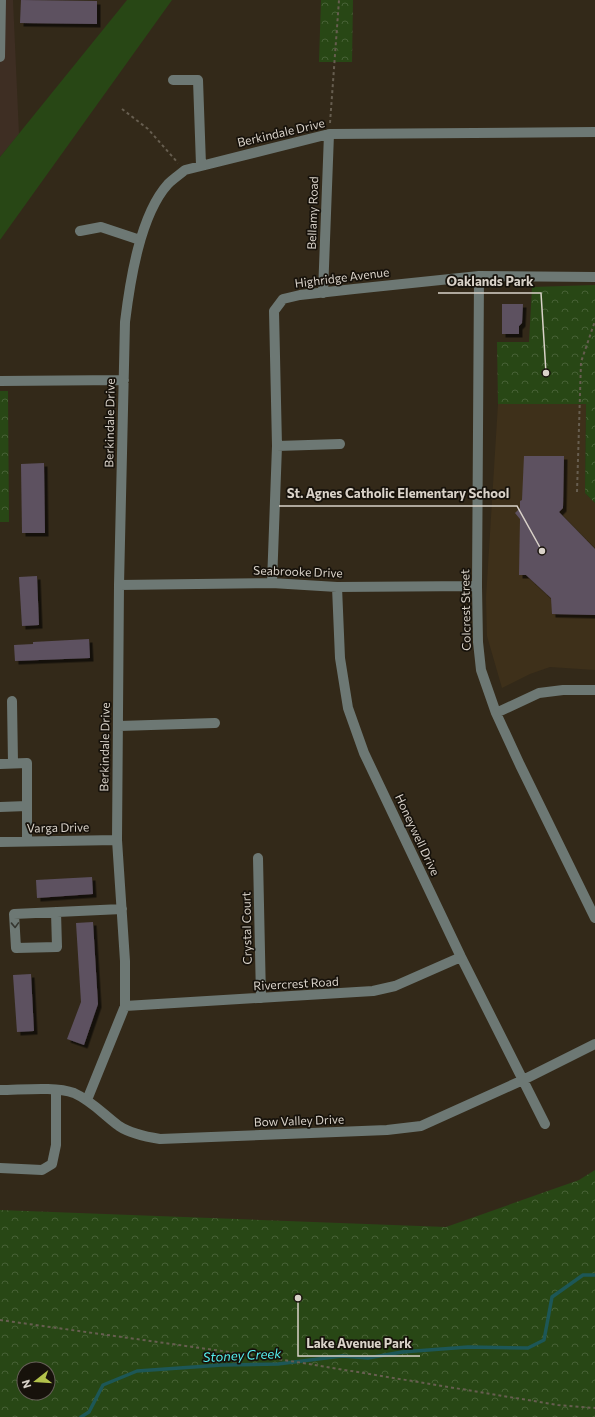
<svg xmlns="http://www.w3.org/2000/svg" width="595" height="1417" viewBox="0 0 595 1417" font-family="Commissioner,sans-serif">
  <defs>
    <pattern id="park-crowns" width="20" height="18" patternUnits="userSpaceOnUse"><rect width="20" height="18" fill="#284715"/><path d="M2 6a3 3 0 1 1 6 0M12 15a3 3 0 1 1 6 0" fill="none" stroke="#476136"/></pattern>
    <filter id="shadow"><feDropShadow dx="3.5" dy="3.5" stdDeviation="0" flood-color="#0009"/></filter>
  </defs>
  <rect width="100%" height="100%" fill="#332919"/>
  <path fill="#3e2e23" d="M0,0h13l6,134 -19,23z"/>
  <path fill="#3e301a" d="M498,404h88l-1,89 10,10v167l-45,-3 -20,7 -28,14 -15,-52 -1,-38z"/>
  <path fill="#284715" d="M127,0h45l-172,240v-83z"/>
  <path fill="url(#park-crowns)" fill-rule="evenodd" d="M321,0h32l-1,62h-33z
    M595,285v218l-10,-10 1,-89h-88l-1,-62h32l3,-55z
    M0,391h8l1,131h-9z
    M595,1170v247h-595v-207l446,17 133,-47zM24,1369h24v24h-24z"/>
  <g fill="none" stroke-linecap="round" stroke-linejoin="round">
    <path stroke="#1d5757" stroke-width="3.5" d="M81,1417l8,-5 14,-27 34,-14 85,-6 56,-1 64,-8 26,2 34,-6 66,-5 60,1 16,-8 8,-43 31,-22h12"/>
  </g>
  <path fill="#5d5161" filter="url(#shadow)" d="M21,0l76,1v23l-77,-1z
    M502,304h21l-1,19 -3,3v8h-17z
    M524,456h40l-1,52 -4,4 36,37v66l-43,-1 -1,-16 -25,-23h-7l1,-56 -5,-6 5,-5v-7l2,-1z
    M44,463l1,70h-23l-1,-69z
    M37,576l2,49 -17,1 -3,-49z
    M89,639l1,19 -75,3 -1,-16 19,-1v-2z
    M92,877l1,17 -56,4 -1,-18z
    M93,922l5,82 -14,41 -17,-6 14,-37 -5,-79z
    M31,974l3,57 -17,1 -4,-57z"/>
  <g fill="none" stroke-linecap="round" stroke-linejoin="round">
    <path stroke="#675e50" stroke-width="2" stroke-dasharray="3 3" stroke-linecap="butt" d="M122,109l26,20 30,34
      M330,123l9,-123
      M577,492l4,-130 14,-41
      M0,1320l272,38 286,47 37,3"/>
    <path stroke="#6d7874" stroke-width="10" d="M0,57l1,-57
      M173,80h25l3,85
      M80,231l21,-4 39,13
      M479,276l-2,310 1,56 3,28 15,43 24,52 75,153
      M323,293l6,-159
      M0,381l124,-1
      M277,446l63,-2
      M272,583l5,-137 -3,-135 9,-12 17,-4 54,-6 125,-13 116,1
      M119,585l153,-2 65,4 140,-1
      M337,587l3,71 8,50 16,45 97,204 84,167
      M12,701l1,62
      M496,713l43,-20 24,-3h32
      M119,726l96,-3
      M0,764l27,-1v43
      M0,807l27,-1v35
      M0,842l117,-2
      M258,858l3,140
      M56,912l1,35 -41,1 -2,-34 108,-5
      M125,1006l248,-15 22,-5 66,-29
      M0,1090c21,0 55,-4 74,3 18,8 30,22 45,33 12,8 28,11 41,13l227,-9 34,-4 102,-46 72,-36
      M87,1100l38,-94v-45l-8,-121 2,-255 6,-263c5,-41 15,-107 43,-138 5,-5 11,-9 17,-14l144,-36 266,-2
      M0,1168l42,2 10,-6 4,-19v-55"/>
  </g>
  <defs><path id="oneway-chevron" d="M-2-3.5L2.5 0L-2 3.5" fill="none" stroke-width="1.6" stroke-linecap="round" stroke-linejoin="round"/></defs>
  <use stroke="#353630" href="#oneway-chevron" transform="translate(15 925) rotate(88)"/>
  <g text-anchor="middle" stroke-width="3.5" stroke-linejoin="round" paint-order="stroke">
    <g font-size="12" fill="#d9d2c9" stroke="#17120b">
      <text transform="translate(281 133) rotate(-13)" y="4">Berkindale Drive</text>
      <text transform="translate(313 213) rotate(-88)" y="4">Bellamy Road</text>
      <text transform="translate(342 278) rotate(-7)" y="4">Highridge Avenue</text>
      <text transform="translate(110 423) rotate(-89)" y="4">Berkindale Drive</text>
      <text transform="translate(298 572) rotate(2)" y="4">Seabrooke Drive</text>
      <text transform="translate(466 610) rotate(-91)" y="4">Colcrest Street</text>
      <text transform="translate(105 747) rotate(-89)" y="4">Berkindale Drive</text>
      <text transform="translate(58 828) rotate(-1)" y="4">Varga Drive</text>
      <text transform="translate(417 835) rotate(65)" y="4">Honeywell Drive</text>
      <text transform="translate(247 928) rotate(-91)" y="4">Crystal Court</text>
      <text transform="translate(296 984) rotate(-3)" y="4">Rivercrest Road</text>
      <text transform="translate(299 1121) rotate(-2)" y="4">Bow Valley Drive</text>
    </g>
    <g font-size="13" font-style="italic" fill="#55f0f0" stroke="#17120b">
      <text transform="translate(242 1355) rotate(-3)" y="5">Stoney Creek</text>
    </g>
  </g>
  <path fill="none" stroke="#d9d2c9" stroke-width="1.5" d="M546 373L541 293H438M542 551L517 506H279M298 1298L298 1356H420"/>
  <g fill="#d9d2c9" stroke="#17120b" stroke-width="1.5">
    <circle cx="546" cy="373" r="4"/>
    <circle cx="542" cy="551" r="4"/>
    <circle cx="298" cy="1298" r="4"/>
  </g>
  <g font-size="13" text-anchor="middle" font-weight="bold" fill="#d9d2c9" stroke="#17120b" stroke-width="3.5" stroke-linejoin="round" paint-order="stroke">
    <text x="490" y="286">Oaklands Park</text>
    <text x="398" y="498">St. Agnes Catholic Elementary School</text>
    <text x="359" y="1348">Lake Avenue Park</text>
  </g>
  <g transform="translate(36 1381) rotate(253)"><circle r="19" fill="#17120b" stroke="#655f57"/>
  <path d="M0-3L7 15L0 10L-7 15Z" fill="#b3c24b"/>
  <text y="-6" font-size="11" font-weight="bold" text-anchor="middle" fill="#d9d2c9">N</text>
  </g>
</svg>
